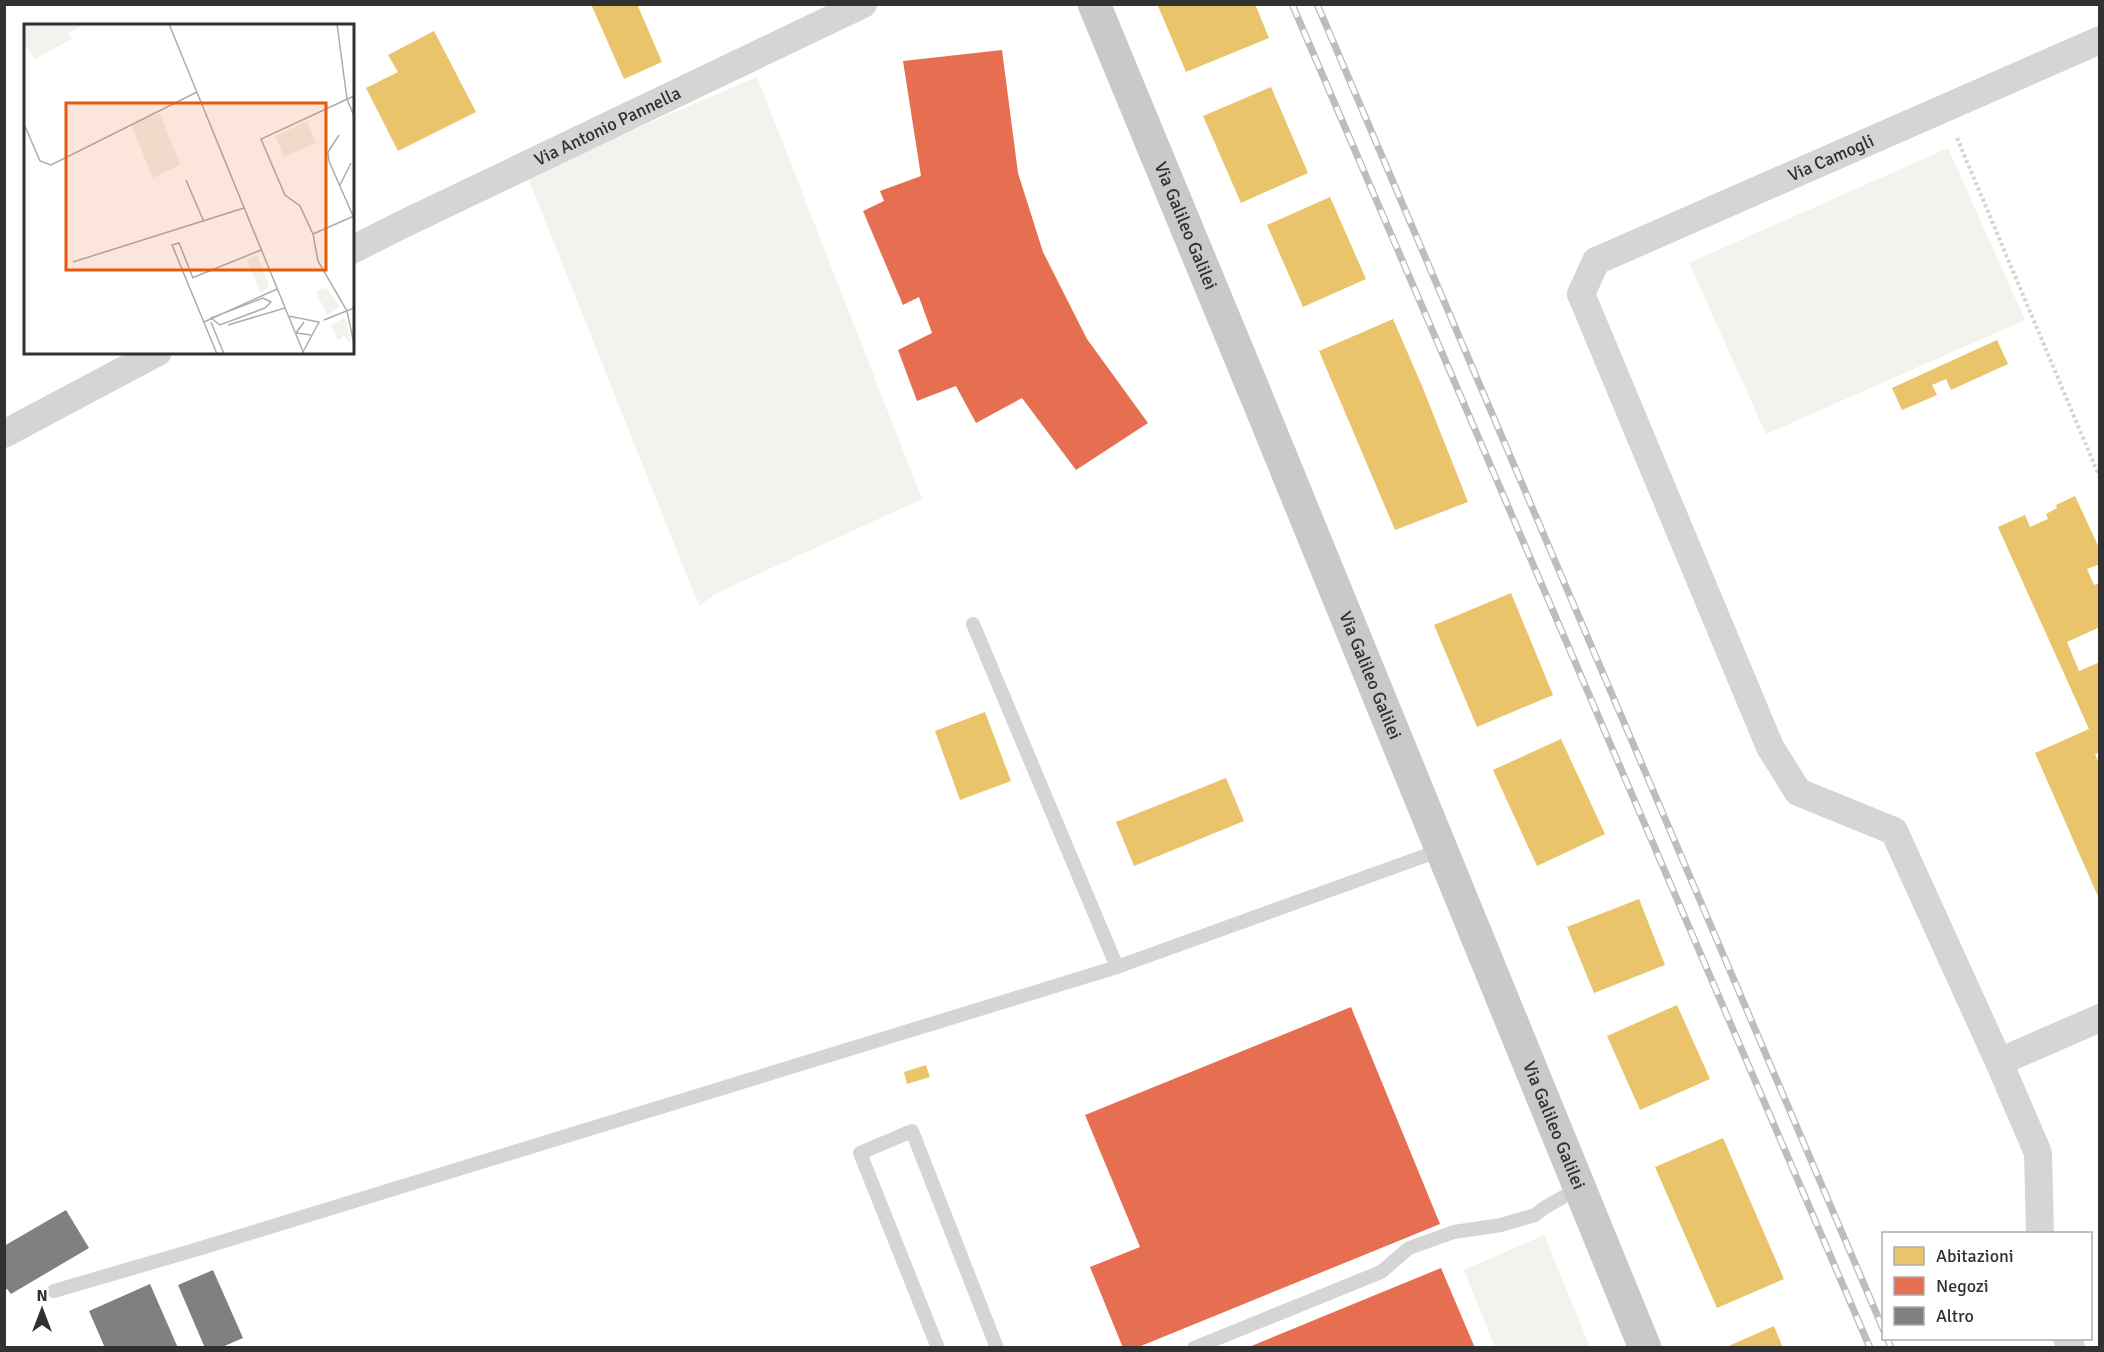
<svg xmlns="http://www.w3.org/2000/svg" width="2104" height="1352" viewBox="0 0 2104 1352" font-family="Signika,sans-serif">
  <rect width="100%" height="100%" fill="#fff"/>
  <path fill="#f1f3ec" d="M757,77l165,422 -205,94 -18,13 -172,-431z
    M1948,148l77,172 -259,114 -77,-171z
    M1544,1235l46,112h-95l-31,-77z"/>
  <path fill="#e9c46a" d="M591,4h46l25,58 -38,17z
    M1161,4h94l14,34 -83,34 -28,-66z
    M434,31l42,81 -78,39 -32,-63 32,-16 -10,-17z
    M1271,87l37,86 -67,30 -38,-87z
    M1330,197l36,82 -63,28 -36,-82z
    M1393,319l29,67 46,116 -73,28 -76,-179z
    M1997,340l11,24 -57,26 -5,-11 -14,6 5,10 -35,15 -10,-22z
    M2075,496l25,54v14l-13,5 7,16 6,-2v44l-33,15 12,29 21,-9v90l-5,2 5,11v136l-65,-148 54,-24 -91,-202 27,-12 5,12 18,-8 -2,-5 11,-6 -1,-3z
    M1511,593l42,102 -76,32 -43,-102z
    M985,712l26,69 -51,19 -25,-69z
    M1561,739l44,95 -68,32 -44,-96z
    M1226,778l18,43 -110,45 -18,-44z
    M1639,899l26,66 -71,28 -27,-66z
    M1677,1005l33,74 -70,31 -33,-74z
    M926,1065l4,12 -23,7 -3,-12z
    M1723,1138l61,141 -67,29 -62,-141z
    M1774,1326l9,22h-59z"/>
  <path fill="#e76f51" d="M1002,50l16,123 25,79 44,87 61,84 -72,47 -54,-72 -46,25 -20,-37 -39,15 -19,-51 34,-17 -13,-36 -16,8 -40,-94 21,-10 -4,-10 41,-15 -18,-115z
    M1351,1007l89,217 -304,124h-13l-33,-81 50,-20 -55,-132z
    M1441,1268l34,80h-226v-1z"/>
  <path fill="#808080" d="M66,1210l23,38 -78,46 -4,-5 -3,2v-45z
    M213,1270l30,68 -23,10h-15l-27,-63z
    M150,1284l28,64h-73l-16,-37z"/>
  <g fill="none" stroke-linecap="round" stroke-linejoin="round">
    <path stroke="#d4d4d4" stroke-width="4" stroke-dasharray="3 3" stroke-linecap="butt" d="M1957,138l143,340"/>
    <path stroke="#d5d5d5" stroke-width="14" d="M973,624l144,343
      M54,1291l144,-42 919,-282 324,-117
      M938,1348l-78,-195 52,-22 85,217
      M1194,1348l187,-76 28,-24 45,-16 47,-7 34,-10 9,-7 35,-20"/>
    <g stroke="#d5d5d5" stroke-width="28">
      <path id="s1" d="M352,250l45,-23 466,-223"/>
      <path d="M4,434l154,-82"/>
      <path d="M1999,1062l101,-44"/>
      <path id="s2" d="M2040,1234l-2,-81 -39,-91 -105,-231 -96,-39 -28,-45 -189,-453 15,-33 504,-221"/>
      <path d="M2067,1338l4,10"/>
    </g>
    <path stroke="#c9c9c9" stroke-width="33" id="s3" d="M1094,4l163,394 388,950"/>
    <defs>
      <path id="rail" d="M1292,4l578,1344
        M1317,4l567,1327
        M1887,1338l4,10"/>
    </defs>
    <use href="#rail" stroke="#bdbdbd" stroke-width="7"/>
    <use href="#rail" stroke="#fff" stroke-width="4.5" stroke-dasharray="14" stroke-linecap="butt"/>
  </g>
  <g text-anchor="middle" stroke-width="6" stroke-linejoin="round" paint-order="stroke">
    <g font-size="18" fill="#313131" stroke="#fff">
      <text dy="6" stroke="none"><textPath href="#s1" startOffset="284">Via Antonio Pannella</textPath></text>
      <text dy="6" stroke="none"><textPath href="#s2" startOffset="1374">Via Camogli</textPath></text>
      <text dy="6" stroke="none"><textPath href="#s3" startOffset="240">Via Galileo Galilei</textPath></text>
      <text dy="6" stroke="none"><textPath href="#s3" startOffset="726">Via Galileo Galilei</textPath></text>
      <text dy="6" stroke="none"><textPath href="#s3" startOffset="1212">Via Galileo Galilei</textPath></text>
    </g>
  </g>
  <g transform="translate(24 24)">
    <rect width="330" height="330" fill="#fff"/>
    <path d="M0,0h61l-16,9 3,6 -38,20 -10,-17zM136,89l20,52 -27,13 -22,-53zM283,97l9,22 -32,14 -9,-21zM233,231l12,31 -8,7 -14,-33zM302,263l14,20 -13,8 -11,-23zM320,294l2,2 5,24 -7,-8 -6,5 -7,-16z" fill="#f1f3ec"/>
    <path fill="none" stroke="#adadad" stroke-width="1.5" d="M145,0l135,330M313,0l10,75 7,17M330,72l-93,43 24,56 15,11 13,28 5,27 29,50 7,33M0,100l16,37 11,4 146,-73M315,111l-11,17 1,9 24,55M162,156l18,42M316,161l11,-22M289,210l41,-18M49,238l171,-54M168,254l69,-28M169,254l-14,-35 -7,2 45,109M239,274l8,4 -6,6 -45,17 -9,-7zM264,292l31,6 -16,30M300,296l30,-12M180,298l73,-33M187,298l13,32M280,298l-8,11 15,2M204,301l57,-17"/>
    <path fill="#e8590c" fill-opacity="0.15" stroke="#e8590c" stroke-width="3" d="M42,79h260v167h-260z"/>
    <rect width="330" height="330" fill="none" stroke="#313131" stroke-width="3"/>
  </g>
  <rect width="2104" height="1352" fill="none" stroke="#313131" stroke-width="12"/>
  <rect x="1882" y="1232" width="210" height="108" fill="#ffffff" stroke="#adadad" stroke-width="1.5"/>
  <rect x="1894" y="1247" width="30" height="18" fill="#e9c46a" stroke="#adadad" stroke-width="1.5"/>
  <text x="1936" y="1262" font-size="18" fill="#313131">Abitazioni</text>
  <rect x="1894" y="1277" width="30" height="18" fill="#e76f51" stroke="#adadad" stroke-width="1.5"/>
  <text x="1936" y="1292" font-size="18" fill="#313131">Negozi</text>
  <rect x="1894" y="1307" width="30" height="18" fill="#808080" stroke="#adadad" stroke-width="1.5"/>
  <text x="1936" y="1322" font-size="18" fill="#313131">Altro</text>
  <g transform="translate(42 1310)" stroke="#ffffff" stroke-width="4.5" paint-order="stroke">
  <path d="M0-4.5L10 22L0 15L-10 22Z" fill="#313131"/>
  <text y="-9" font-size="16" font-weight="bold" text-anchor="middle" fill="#313131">N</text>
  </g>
</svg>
